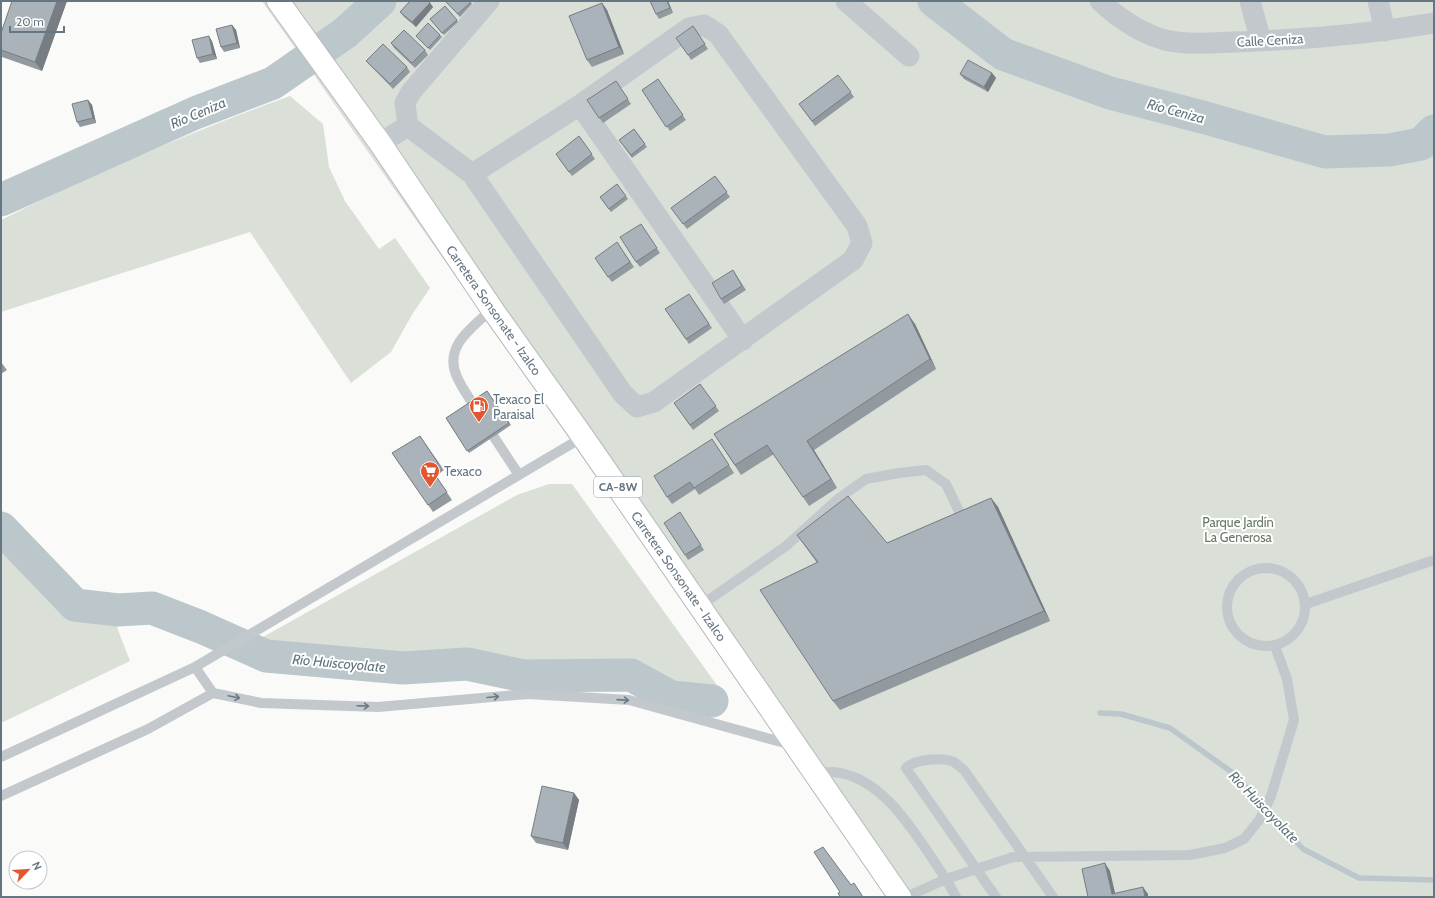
<svg xmlns="http://www.w3.org/2000/svg" width="1435" height="898" viewBox="0 0 1435 898" font-family="Cabin,sans-serif">
  <rect width="100%" height="100%" fill="#fafaf8"/>
  <path fill="#dadfd7" d="M262,1h1172v896h-542z
    M290,96l33,28 6,43 16,34 34,48 16,-11 35,50 -17,25 -22,39 -40,31 -101,-151 -249,80v-92c94,-47 190,-88 289,-124z
    M549,484h23l147,204 -47,1 -41,-22 -107,5 -57,-11 -62,4 -151,-23 263,-147z
    M1,510l77,84 32,3 8,33 12,31 -129,62z"/>
  <g fill="none" stroke-linecap="round" stroke-linejoin="round">
    <path stroke="#bbc7cb" stroke-width="5.5" d="M1100,713l21,1 49,14 63,45 70,76 56,29 75,2"/>
    <path stroke="#bbc7cb" stroke-width="33" d="M934,1l69,53 107,39 96,25 119,34 64,-2 32,-6 13,-13
      M1,200l194,-87 78,-30 72,-50 35,-32
      M1,528l74,77 43,5 34,-2 49,19 65,29 137,12 64,-4 56,12 108,-1 40,22 41,4"/>
    <defs>
      <path id="primary" d="M278,1l102,142 112,166 91,128 317,460"/>
    </defs>
    <use href="#primary" stroke="#b5babe" stroke-width="24"/>
    <path stroke="#c3c8cc" stroke-width="10" d="M473,404c-6,-9 -12,-18 -16,-27 -14,-31 15,-49 35,-68
      M494,437l25,38
      M1227 607a39 39 0 1 1 78 0a39 39 0 1 1-78 0Z
      M1306,604l128,-44
      M700,606l86,-60 52,-47 28,-20 33,-6 27,-3 20,14 18,38
      M195,667l18,26 48,10 117,4 150,-13 101,6 163,45
      M1,757l194,-90 388,-230
      M815,773c6,0 12,-1 18,-1 53,4 86,69 113,107l67,-22 177,-2 35,-7 19,-9 16,-20 11,-23 23,-76 -7,-41 -12,-33
      M1,796l147,-67 65,-36
      M906,897l40,-18 10,18
      M996,897l-90,-129c9,-9 36,-11 48,-6 3,2 7,6 10,8l89,127"/>
    <path stroke="#c3c8cc" stroke-width="21" d="M846,1l63,55
      M1100,1c19,18 40,32 65,39 22,5 47,3 69,2 67,-2 134,-8 200,-19
      M1250,1l11,40
      M1378,1l7,30
      M580,105l163,235
      M408,126l-3,-23 6,-11 78,-91
      M380,143l28,-17 64,48 151,220 14,13 17,-5 199,-142 9,-17 -5,-17 -139,-192 -14,-9 -15,3 -109,77 -108,69"/>
    <use href="#primary" stroke="#fff" stroke-width="22"/>
  </g>
  <path fill="#929a9f" d="M12,1h55l-25,70 -40,-14 -1,-2v-22z
    M445,1h25l2,3 -12,13z
    M650,1h18l5,12 -14,6 -3,-5z
    M430,3l3,4 -17,20 -12,-10 -4,-5z
    M602,3l5,7 17,44 -32,13 -5,-7z
    M430,19l27,1 1,2 -14,13z
    M232,25l4,5 4,18 -16,4 -3,-5z
    M693,26l15,23 -17,11 -3,-5z
    M440,35l2,2 -12,13 -14,-14z
    M212,41l5,18 -17,4 -3,-5z
    M391,43l34,7 3,5 -13,13 -21,-20z
    M366,61l41,6 3,5 -17,17 -23,-24z
    M992,73l4,5 -8,14 -24,-13 -4,-5z
    M838,75l16,22 -39,29 -16,-22z
    M658,79l28,41 -16,11 -28,-41z
    M616,81l15,23 -28,19 -16,-23z
    M88,100l4,5 4,18 -16,4 -3,-5z
    M634,129l13,18 -15,11 -13,-18z
    M579,136l16,23 -23,17 -13,-17z
    M715,176l15,21 -43,32 -16,-21z
    M617,184l11,15 -17,13 -11,-15z
    M641,224l19,29 -20,14 -4,-5z
    M617,242l17,25 -22,15 -4,-5z
    M733,270l13,20 -22,14 -3,-5z
    M689,294l23,34 -23,16 -24,-35z
    M915,324l21,45 -122,81 23,38 -28,18 -35,-52 -33,21 -27,-41z
    M1,362l6,8 -6,4z
    M700,384l19,27 -26,19 -19,-27z
    M487,391l24,34 -42,28 -23,-35z
    M420,436l24,34 -8,6 16,24 -19,12 -41,-59z
    M717,446l17,27 -35,22 -4,-6 -23,15 -5,-7z
    M991,498l7,9 52,114 -210,89 -7,-9 -16,-138 -20,-28 90,8z
    M683,517l21,33 -16,10 -3,-5z
    M574,793l5,7 -11,50 -32,-7 -5,-7z"/>
  <path fill="#777d82" d="M57,1h10l-25,70 -7,-9z
    M667,1h1l5,12 -3,-5z
    M430,3l3,4 -17,20 -4,-5z
    M602,3l5,7 17,44 -5,-7z
    M232,25l4,5 4,18 -3,-5z
    M209,36l3,5 5,18 -4,-5z
    M992,73l4,5 -8,14 -4,-5z
    M88,100l4,5 4,18 -3,-5z
    M908,314l7,10 21,45 -6,-10z
    M807,441l7,9 23,38 -6,-9z
    M991,498l7,9 52,114 -6,-10z
    M574,793l5,7 -11,50 -5,-7z
    M1105,863l5,8 6,26 -4,-3z
    M1143,887l5,7v3h-3z"/>
  <path fill="#aab3b9" stroke="#777d82" d="M12,1h45l-22,61 -34,-12v-17z
    M410,1h18l2,2 -18,19 -12,-10z
    M445,1h25l1,1 -13,12z
    M650,1h17l3,7 -14,6z
    M602,3l17,44 -32,13 -18,-44z
    M445,6l12,14 -15,13 -12,-14z
    M428,23l12,12 -12,13 -12,-12z
    M232,25l5,18 -16,4 -5,-18z
    M693,26l12,18 -17,11 -12,-17z
    M404,30l21,20 -13,13 -21,-20z
    M209,36l4,18 -16,4 -5,-18z
    M383,44l24,23 -17,17 -24,-23z
    M968,60l24,13 -8,14 -24,-13z
    M838,75l13,17 -39,29 -13,-17z
    M658,79l25,36 -17,12 -24,-37z
    M616,81l12,18 -29,19 -12,-18z
    M88,100l5,18 -16,4 -5,-18z
    M634,129l11,15 -14,11 -12,-15z
    M579,136l13,18 -23,18 -13,-18z
    M715,176l12,16 -44,32 -12,-16z
    M617,184l9,12 -17,13 -9,-12z
    M641,224l16,24 -21,14 -16,-25z
    M617,242l13,20 -22,15 -13,-19z
    M733,270l9,16 -21,13 -9,-16z
    M689,294l20,30 -23,15 -21,-30z
    M908,314l22,45 -123,82 24,38 -28,18 -36,-52 -32,20 -21,-31z
    M700,384l16,22 -26,19 -16,-22z
    M487,391l22,32 -42,28 -21,-33z
    M420,436l18,27 -7,6 16,23 -19,13 -36,-52z
    M712,439l17,26 -35,23 -4,-6 -23,15 -13,-21z
    M848,496l39,47 104,-45 53,113 -211,90 -73,-111 58,-28 -21,-27z
    M680,512l21,33 -16,10 -21,-32z
    M542,786l32,7 -11,50 -32,-7z
    M823,847l28,38 3,-2 9,14h-23l-2,-4 2,-1 -26,-40z
    M1105,863l7,31 31,-7 2,10h-57l-6,-28z"/>
  <defs><path id="oneway-shaft" d="M-6 0H5M1.5-3L5.5 0L1.5 3" fill="none" stroke-width="1.6" stroke-linecap="round" stroke-linejoin="round"/></defs>
  <g stroke="#6a7a87">
    <use href="#oneway-shaft" transform="translate(234 697) rotate(12)"/>
    <use href="#oneway-shaft" transform="translate(493 697) rotate(-5)"/>
    <use href="#oneway-shaft" transform="translate(623 700) rotate(4)"/>
    <use href="#oneway-shaft" transform="translate(363 706) rotate(2)"/>
  </g>
  <defs>
    <symbol id="fuel-pin" viewBox="-11 -11 22 30"><path d="M0 17L-7.5 6A9.5 9.5 0 1 1 7.5 6Z" fill="#e4572e" stroke="#fff"/><path d="M-5.5-6h7V0h2V4h1.3V-2.5L3-4.5l.8-.8L6-3V5H2.5V1h-1V6h-7ZM-4.2-4.7v3.2H.2V-4.7Z" fill="#fff"/></symbol>
    <symbol id="supermarket-pin" viewBox="-11 -11 22 30"><path d="M0 17L-7.5 6A9.5 9.5 0 1 1 7.5 6Z" fill="#e4572e" stroke="#fff"/><path d="M-6-5.5h2.5l.6 2H6L4.5 2H-2.5L-4.4-4H-6ZM-1.5 3.2a1.3 1.3 0 1 0 .1 0ZM3 3.2a1.3 1.3 0 1 0 .1 0Z" fill="#fff"/></symbol>
  </defs>
  <g fill-rule="evenodd">
    <use href="#fuel-pin" x="468" y="395" width="22" height="30"/>
    <use href="#supermarket-pin" x="419" y="460" width="22" height="30"/>
  </g>
  <g text-anchor="middle" stroke-width="4" stroke-linejoin="round" paint-order="stroke">
    <rect fill="#fff" stroke="#939fa8" stroke-width="1" x="594" y="477" width="48" height="20" rx="3"/>
    <g font-size="12" font-weight="bold" fill="#657683">
      <text x="618" y="491">CA-8W</text>
    </g>
    <g font-size="13" fill="#657683" stroke="#fff">
      <text transform="translate(1270 40) rotate(-3)" y="5">Calle Ceniza</text>
      <text transform="translate(494 310) rotate(55)" y="5">Carretera Sonsonate - Izalco</text>
      <text transform="translate(679 576) rotate(55)" y="5">Carretera Sonsonate - Izalco</text>
    </g>
    <g font-size="13" fill="#657683" stroke="#fff" text-anchor="start">
      <text x="493" y="404">Texaco El<tspan x="493" dy="15">Paraisal</tspan></text>
      <text x="444" y="476">Texaco</text>
    </g>
    <g font-size="13" fill="#687a64" stroke="#fff">
      <text x="1238" y="527">Parque Jardín<tspan x="1238" dy="15">La Generosa</tspan></text>
    </g>
    <g font-size="14" font-style="italic" fill="#60757c" stroke="#fff">
      <text transform="translate(1176 111) rotate(15)" y="5">Río Ceniza</text>
      <text transform="translate(198 113) rotate(-23)" y="5">Río Ceniza</text>
      <text transform="translate(339 663) rotate(5)" y="5">Río Huiscoyolate</text>
      <text transform="translate(1264 807) rotate(46)" y="5">Río Huiscoyolate</text>
    </g>
  </g>
  <rect width="1435" height="898" fill="none" stroke="#657683" stroke-width="4"/>
  <g transform="translate(28 870) rotate(65)"><circle r="19" fill="#ffffff" stroke="#c1c8cd"/>
  <path d="M0-3L7 15L0 10L-7 15Z" fill="#e4572e"/>
  <text y="-6" font-size="11" font-weight="bold" text-anchor="middle" fill="#657683">N</text>
  </g>
  <path d="M10 26v6h54v-6" fill="none" stroke="#657683" stroke-width="2"/>
  <text x="16" y="26" font-size="12" fill="#657683" stroke="#ffffff" stroke-width="3" paint-order="stroke">20 m</text>
</svg>
